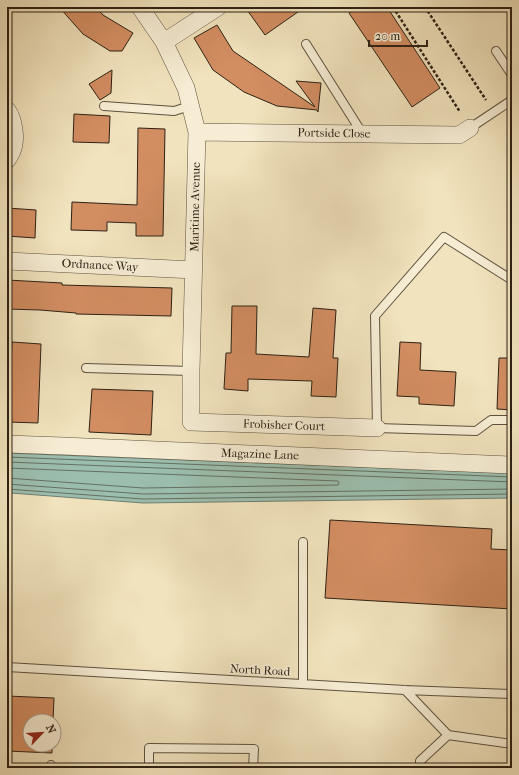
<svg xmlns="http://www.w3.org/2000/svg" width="519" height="775" viewBox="0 0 519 775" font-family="'IM FELL French Canon',serif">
  <rect width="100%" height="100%" fill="#f1e3bd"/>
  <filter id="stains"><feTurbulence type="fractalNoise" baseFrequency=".005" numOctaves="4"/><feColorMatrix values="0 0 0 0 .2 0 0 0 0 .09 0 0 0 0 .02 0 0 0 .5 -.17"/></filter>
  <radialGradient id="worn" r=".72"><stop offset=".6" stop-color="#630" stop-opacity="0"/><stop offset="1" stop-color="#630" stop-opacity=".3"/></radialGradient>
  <path fill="#9bbeae" stroke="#6f7f71" d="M7,453l505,20v25l-369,5 -132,-10h-4z"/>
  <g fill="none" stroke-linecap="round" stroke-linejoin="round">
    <path stroke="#647062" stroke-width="1" d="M7,457l505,20
      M7,462l505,20
      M7,468l331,13 1,2 -1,2 -195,3 -136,-10
      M7,484l136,10 369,-5
      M7,489l136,10 369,-5"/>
  </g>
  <path fill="#d28d61" stroke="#2d2115" d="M59,7h37l7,8 30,18 -11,18h-12l-27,-17z
    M245,7h60l-40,28z
    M358,7h29l53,81 -28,19 -63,-94z
    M217,25l16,26 82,56 -19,-26 25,2 -3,29 -1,-2 -40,-4 -33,-14 -31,-22 -19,-32z
    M112,70l-1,23 -11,7 -11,-16z
    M74,114l36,2 -1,27 -36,-1z
    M138,128l27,1 -2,107h-27v-13l-29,-1v9l-36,-1 1,-28 65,3z
    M7,208l29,2 -1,28 -28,-2z
    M7,280l55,3v2l110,3 -1,28 -95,-2v-1l-36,-3 -33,-1z
    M232,306h25l-1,48 53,3 4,-49 23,2 -3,48h5l-2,39 -25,-1 1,-15 -64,-2v12l-24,-2 2,-36h5z
    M12,342l29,2 -3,79 -30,-1z
    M400,342l21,1 -1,27 36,2 -2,34 -35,-2v-7l-22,-1z
    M499,358h13v52l-15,-1z
    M92,389l61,2 -2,44 -62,-3z
    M330,520l162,9 -1,20 21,1v59l-187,-11z
    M7,696l47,2 -1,23h-23v24h22v8l-45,-2z"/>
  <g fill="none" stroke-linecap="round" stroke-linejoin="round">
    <defs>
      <path id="lane" d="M306,44l56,89
        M496,51l16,24
        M104,106l70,5 16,-5
        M470,128l42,-28
        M512,280l-68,-43 -69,79 2,112 99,3 15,-11h21
        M86,368l105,3
        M7,667l398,23 107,4
        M303,684v-142
        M405,690l43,45 64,9
        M51,768v-3
        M149,768v-20l105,1 -1,19
        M420,768v-7l28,-26"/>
      <path id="street" d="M140,7l24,35 22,46 11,44 -6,239v51l186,6
        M164,42l54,-35
        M7,110c7,9 10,30 5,41 -1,3 -3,6 -5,9
        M197,132l262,3 11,-7
        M7,261l187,9
        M7,444l56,2 449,19"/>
    </defs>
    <use href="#lane" stroke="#5e523f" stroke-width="10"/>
    <use href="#street" stroke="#5e523f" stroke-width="18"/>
    <path stroke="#2d2115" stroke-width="2.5" stroke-dasharray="3 2" stroke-linecap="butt" d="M393,7l67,105
      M425,7l61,93"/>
    <use href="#lane" stroke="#f6edd4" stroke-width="8"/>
    <use href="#street" stroke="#f6edd4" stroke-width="17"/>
  </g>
  <g text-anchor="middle" stroke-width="3" stroke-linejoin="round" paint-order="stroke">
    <g font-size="12" fill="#2d2115" stroke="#f6edd4">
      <text transform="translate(334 133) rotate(1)" y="4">Portside Close</text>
      <text transform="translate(195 207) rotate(-89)" y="4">Maritime Avenue</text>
      <text transform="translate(100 265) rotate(3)" y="4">Ordnance Way</text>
      <text transform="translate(284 425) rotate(2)" y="4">Frobisher Court</text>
      <text transform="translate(260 454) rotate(2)" y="4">Magazine Lane</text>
      <text transform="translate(260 670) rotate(3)" y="4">North Road</text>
    </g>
  </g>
  <rect width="519" height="775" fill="none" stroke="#f1e3bd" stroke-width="24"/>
  <rect x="8" y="8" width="503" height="759" fill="none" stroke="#2d2115" stroke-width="2"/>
  <rect x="12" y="12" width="495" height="751" fill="none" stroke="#2d2115"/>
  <g transform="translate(42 733) rotate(65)"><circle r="19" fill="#f6edd4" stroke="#a69b88"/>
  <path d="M0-3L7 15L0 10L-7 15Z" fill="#8f2418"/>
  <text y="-6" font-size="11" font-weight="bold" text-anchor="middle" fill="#2d2115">N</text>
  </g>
  <path d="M369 40v6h58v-6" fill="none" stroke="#2d2115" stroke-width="2"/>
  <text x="375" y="40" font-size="12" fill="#2d2115" stroke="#f6edd4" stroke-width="3" paint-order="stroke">20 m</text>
  <rect width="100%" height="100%" filter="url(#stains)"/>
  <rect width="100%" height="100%" fill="url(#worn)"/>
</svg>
